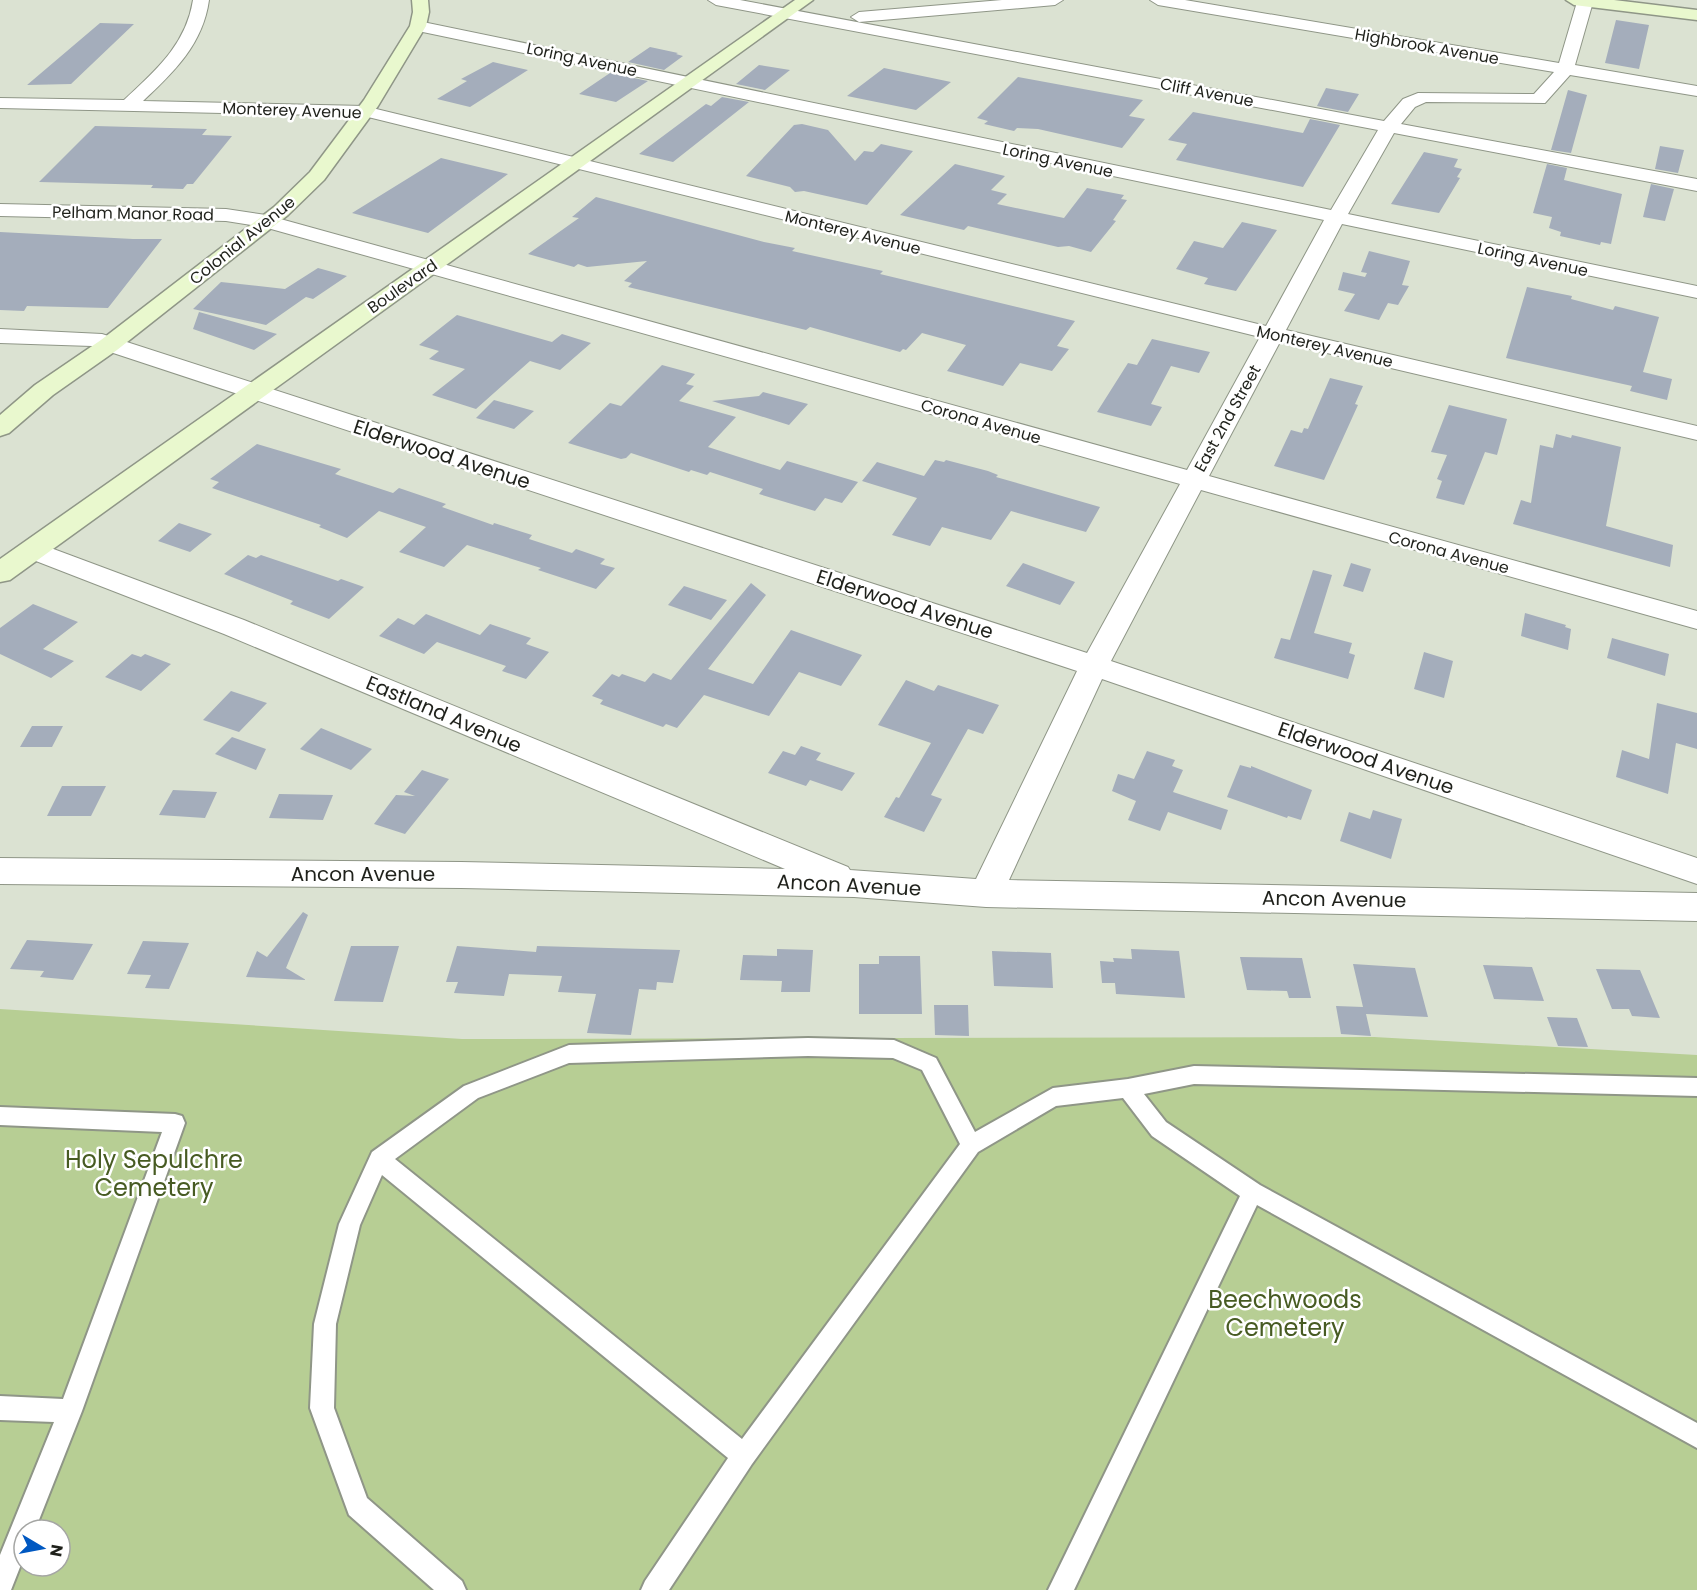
<svg xmlns="http://www.w3.org/2000/svg" width="1697" height="1590" viewBox="0 0 1697 1590" font-family="Poppins,sans-serif">
  <rect width="100%" height="100%" fill="#dbe2d2"/>
  <path fill="#b7ce94" fill-rule="evenodd" d="M0,1009l462,30 912,-2 323,18v535h-1697zM24,1530h36v36h-36z"/>
  <path fill="#a4adbb" d="M1616,20l33,5 -10,44 -34,-6z
    M100,23l34,1 -63,60 -44,1z
    M650,47l28,6 -2,1 7,2 -19,14 -36,-8z
    M493,62l35,8 -58,37 -33,-8 30,-18 -6,-2z
    M759,65l31,5 -25,20 -29,-6z
    M884,68l67,14 -35,28 -69,-14z
    M610,73l38,8 -32,21 -37,-8z
    M1018,77l125,23 -14,16 16,3 -23,29 -84,-19 -21,-1 -3,3 -30,-7 4,-3 -11,-3z
    M1326,88l33,6 -11,18 -31,-6z
    M1568,90l19,5 -16,58 -20,-3z
    M722,97l27,5 -76,60 -34,-8 67,-50 5,2z
    M1193,112l110,21 7,-14 30,6 -37,62 -127,-27 11,-16 -19,-4z
    M802,124l26,6 27,31 9,-10 9,1 8,-8 32,7 -46,54 -63,-14 -9,1 -5,-5 -44,-11 48,-51z
    M95,126l112,3 -5,6 30,1 -39,48h-6l-4,5 -32,-1 2,-3 -114,-3z
    M1660,146l24,4 -6,23 -23,-4z
    M1424,152l34,7 -4,8 8,2 -5,8 3,1 -21,35 -48,-9z
    M441,158l67,16 -80,59 -76,-20z
    M955,164l50,12 -14,14 16,4 -10,10 67,14 23,-30 37,7 -3,4 6,1 -14,20 3,1 -25,31 -22,-6 -11,1 -90,-21 -4,4 -64,-15z
    M1547,164l20,4 -3,12 58,14 -11,50 -10,-2 -1,3 -40,-9 1,-4 -12,-4 3,-11 -19,-4z
    M1651,184l23,5 -9,32 -22,-4z
    M596,197l168,45 31,6 -3,3 91,20 -3,3 195,47 -18,25 12,3 -17,22 -32,-8 -17,23 -56,-15 19,-26 -44,-12 -16,17 -3,-1 -3,3 -90,-25 -4,3 -178,-43 4,-4 -8,-2 23,-20 -60,6 -9,-3 -4,3 -46,-13 51,-36 -7,-1z
    M1242,222l35,8 -41,61 -32,-7 4,-6 -32,-9 18,-28 29,7z
    M0,232l133,7h29l-54,69 -81,-2 -3,5 -24,-1z
    M1369,251l41,10 -8,24 7,1 -11,19 -10,-2 -9,17 -35,-9 11,-17 -17,-4 5,-18 22,5 2,-4 -6,-1z
    M318,268l29,8 -34,23 -7,-2 -40,28 -73,-16 28,-27 64,7z
    M1527,287l45,9 -1,3 42,11 2,-4 44,11 -16,55 29,7 -5,21 -37,-9 2,-5 -126,-28z
    M199,312l78,22 -23,16 -61,-21z
    M457,315l95,27 10,-8 29,9 -31,27 -30,-9 -54,48 -44,-14 33,-26 -36,-10 10,-8 -20,-6z
    M1152,339l58,13 -11,21 -28,-7 -20,38 11,3 -11,19 -54,-14 31,-49 9,2z
    M662,365l33,9 -9,10 8,2 -15,15 57,16 -28,30 72,23 7,-9 71,21 -16,21 -17,-5 -10,13 -56,-17 4,-5 -53,-17 -3,3 -16,-5 -2,2 -58,-19 -5,5 -5,1 -53,-16 42,-40 11,3z
    M1330,378l33,8 -8,18 3,1 -34,75 -50,-14 17,-36 11,3 2,-5 4,1z
    M763,392l45,12 -19,21 -77,-24 47,-5z
    M494,400l40,11 -20,18 -38,-11z
    M1449,405l58,14 -10,36 -12,-3 -21,53 -28,-7 6,-17 -5,-2 10,-24 -16,-3z
    M1556,434l15,4 1,-3 49,12 -15,79 67,19 -3,22 -157,-43 8,-24 10,3 9,-58 13,3z
    M257,444l84,25 -6,5 58,19 6,-5 47,16 -4,3 51,18 1,-2 38,12 -3,4 43,14 4,-4 29,10 -5,5 15,4 -19,21 -58,-19 3,-2 -74,-23 -23,22 -45,-15 27,-25 -47,-16 -32,27 -28,-11 2,-2 -109,-37 7,-6 -9,-3z
    M935,460l9,2 2,-2 42,11 10,4 -2,2 104,30 -14,25 -75,-21 -20,29 -49,-13 -12,19 -38,-11 25,-37 -55,-17 15,-19 47,14z
    M179,523l33,11 -22,18 -32,-11z
    M248,555l8,3 5,-3 77,26 3,-2 23,8 -35,32 -39,-15 3,-3 -69,-27z
    M1023,563l52,19 -15,23 -54,-19z
    M1351,563l20,6 -8,23 -20,-6z
    M1313,570l19,5 -18,58 38,10 -3,10 6,2 -7,24 -74,-21 7,-20 9,2z
    M751,583l15,12 -58,74 45,15 38,-54 71,25 -21,31 -42,-14 -30,44 -65,-21 -27,33 -11,-4 -3,3 -63,-23 3,-4 -11,-4 20,-22 7,3 3,-3 23,8 8,-9 18,7z
    M684,586l43,14 -16,20 -43,-15z
    M33,604l45,18 -35,27 31,12 -23,17 -51,-24v-26z
    M1525,613l41,12 -1,2 6,2 -3,21 -47,-14z
    M426,614l54,21 10,-11 41,14 -5,6 23,8 -23,27 -24,-8 4,-5 -69,-24 -13,12 -45,-18 19,-18 16,7z
    M1612,638l57,16 -4,22 -58,-18z
    M1424,652l29,9 -9,37 -30,-9z
    M132,654l9,3 4,-3 26,10 -30,27 -36,-14z
    M906,680l28,11 4,-6 61,20 -16,29 -15,-5 -37,66 11,4 -18,33 -40,-15 12,-20 3,1 32,-55 -53,-18z
    M231,691l36,12 -28,29 -36,-12z
    M1657,703l40,10v36l-21,-6 -8,51 -52,-17 6,-27 27,9z
    M32,726h31l-11,21h-32z
    M321,728l51,21 -21,21 -51,-21z
    M232,737l34,12 -10,21 -41,-16z
    M801,746l20,7 -5,7 39,13 -13,18 -32,-11 -4,6 -38,-13 15,-22 12,4z
    M1147,751l28,9 -3,6 11,4 -10,22 55,18 -7,20 -53,-18 -8,19 -32,-11 8,-19 -24,-10 6,-17 16,5z
    M1240,765l11,3v-2l61,24 -11,30 -13,-4 -1,2 -60,-21z
    M422,770l27,9 -44,55 -31,-10 22,-29 19,1 -11,-4z
    M62,786h44l-15,30h-44z
    M173,790l44,2 -12,26 -46,-3z
    M279,794l54,1 -10,25 -54,-2z
    M1373,810l29,9 -11,40 -51,-18 9,-29 21,7z
    M303,912l5,3 -22,53 20,12 -60,-3 11,-26 10,6z
    M27,940l66,4 -20,36 -33,-3 4,-6 -34,-2z
    M143,941l46,2 -20,46 -24,-1 6,-13 -24,-1z
    M351,946h48l-16,56 -49,-1z
    M457,946l79,6 1,-6 143,4 -7,33 -16,-1 -1,8 -17,-1 -8,46 -44,-2 9,-39 -38,-2 4,-16 -53,-2 -5,22 -50,-3 4,-11h-12z
    M777,949l36,1 -3,42h-29l1,-11 -42,-1 3,-25 34,1z
    M1131,949l48,2 6,47 -69,-4 -1,-11h-13l-2,-22 14,1 -1,-4 19,1z
    M992,951l59,2 2,35 -59,-2z
    M879,956h41l2,58h-63v-50h20z
    M1240,957l62,1 9,40h-22l-2,-7 -40,-1z
    M1353,964l62,4 13,49 -62,-3 5,22 -30,-2 -5,-28 27,1z
    M1483,965l49,2 12,34 -50,-2z
    M1596,969l44,1 20,48 -28,-2 -3,-7h-17z
    M934,1005h34l1,31 -34,-1z
    M1547,1017l30,1 11,29 -30,-1z"/>
  <g fill="none" stroke-linecap="round" stroke-linejoin="round">
    <defs>
      <path id="lane" d="M808,1038l86,2 42,18 39,74 78,-44 75,-9 66,-13 503,12v18l-503,-12 -50,10 22,28 94,63 437,238v25l-440,-243 -183,385h-26l192,-394 -88,-60 -29,-38 -67,8 -78,46 -226,312 -83,126h-28l4,-9 83,-123 -346,-283 -22,50 -24,99 -2,84 33,90 95,83 4,9h-32l-85,-75 -39,-107 4,-84 25,-100 33,-72 92,-66 105,-41zM808,1056l85,2 29,12 38,74 -218,295 -347,-280 83,-61 91,-35z
        M0,1107l175,7 7,2 3,7 -103,288 -47,119h-11v27l-13,33h-11v-35l54,-133 -54,-2v-24l63,3 99,-267 -162,-7z"/>
      <path id="street" d="M193,0h16c-6,44 -35,72 -66,101l221,5 902,220 58,-106 -906,-189 -8,-5 8,-5 913,189 47,-80 -662,-125 -8,-5h32l644,121 19,-22 15,-6 116,1 20,-22 -396,-67 -8,-5h35l374,63 18,-61 14,-2 2,2 -18,63 122,21v10l-127,-21 -25,28 -119,-1 -11,5 -14,17 296,55v12l-303,-58 -46,81 349,72v12l-355,-74 -56,106 411,96v14l-417,-98 -71,134 488,135v18l-496,-139 -90,171 586,197v26l-595,-205 -93,201 688,13v28l-711,-14 -132,-10 -393,-9 -461,-4v-26l461,4 324,7 -561,-235 -201,-78 -4,-6 4,-6 9,-3 212,79 604,247 2,3 126,9 101,-208 -985,-325 -92,-3v-14l102,5 985,319 93,-169 -916,-257 -38,-6 -226,-5v-12l226,5 40,6 921,255 73,-133 -896,-221 -364,-8v-10l124,2c31,-29 62,-55 69,-100z
        M1002,0h61l-8,5 -196,17 -8,-5 8,-5z"/>
      <path id="secondary" d="M412,0h16l1,12 -3,14 -48,80 -54,74 -36,35 -171,135 -64,45 -44,38 -9,3v-21l35,-30 66,-45 173,-133 36,-35 54,-72 46,-74 3,-14z
        M795,0h18l-803,580 -10,2v-23z
        M1566,0h48l83,10v10l-123,-15z"/>
    </defs>
    <use href="#lane" stroke="#8f9687" stroke-width="4"/>
    <use href="#street" stroke="#8f9687" stroke-width="2"/>
    <use href="#secondary" stroke="#8f9687" stroke-width="3"/>
    <use href="#lane" fill="#fff" fill-rule="evenodd"/>
    <use href="#street" fill="#fff" fill-rule="evenodd"/>
    <use href="#secondary" fill="#e9f8ce" fill-rule="evenodd"/>
  </g>
  <g text-anchor="middle" stroke-width="5" stroke-linejoin="round" paint-order="stroke">
    <g font-size="16" fill="#1f211b" stroke="#fff">
      <text transform="translate(1427 46) rotate(10)" y="6">Highbrook Avenue</text>
      <text transform="translate(582 59) rotate(12)" y="6">Loring Avenue</text>
      <text transform="translate(1207 92) rotate(11)" y="6">Cliff Avenue</text>
      <text transform="translate(292 110) rotate(2)" y="6">Monterey Avenue</text>
      <text transform="translate(1058 160) rotate(12)" y="6">Loring Avenue</text>
      <text transform="translate(133 213) rotate(1)" y="6">Pelham Manor Road</text>
      <text transform="translate(853 232) rotate(14)" y="6">Monterey Avenue</text>
      <text transform="translate(242 240) rotate(-39)" y="6">Colonial Avenue</text>
      <text transform="translate(1533 259) rotate(12)" y="6">Loring Avenue</text>
      <text transform="translate(402 286) rotate(-35)" y="6">Boulevard</text>
      <text transform="translate(1325 346) rotate(13)" y="6">Monterey Avenue</text>
      <text transform="translate(1227 418) rotate(-61)" y="6">East 2nd Street</text>
      <text transform="translate(981 421) rotate(16)" y="6">Corona Avenue</text>
      <text transform="translate(1449 552) rotate(15)" y="6">Corona Avenue</text>
    </g>
    <g font-size="20" fill="#1f211b" stroke="#fff">
      <text transform="translate(442 454) rotate(18)" y="7">Elderwood Avenue</text>
      <text transform="translate(905 604) rotate(18)" y="7">Elderwood Avenue</text>
      <text transform="translate(444 714) rotate(23)" y="7">Eastland Avenue</text>
      <text transform="translate(1366 758) rotate(19)" y="7">Elderwood Avenue</text>
      <text x="363" y="881">Ancon Avenue</text>
      <text transform="translate(849 885) rotate(3)" y="7">Ancon Avenue</text>
      <text transform="translate(1334 899) rotate(1)" y="7">Ancon Avenue</text>
    </g>
    <g font-size="24" fill="#475b22" stroke="#fff">
      <text x="154" y="1168">Holy Sepulchre<tspan x="154" dy="28">Cemetery</tspan></text>
      <text x="1285" y="1308">Beechwoods<tspan x="1285" dy="28">Cemetery</tspan></text>
    </g>
  </g>
  <g transform="translate(42 1548) rotate(100)"><circle r="28" fill="#ffffff" stroke="#a5a6a4" stroke-width="1.5"/>
  <path d="M0-4.5L10 22L0 15L-10 22Z" fill="#0058c1"/>
  <text y="-9" font-size="16" font-weight="bold" text-anchor="middle" fill="#1f211b">N</text>
  </g>
</svg>
